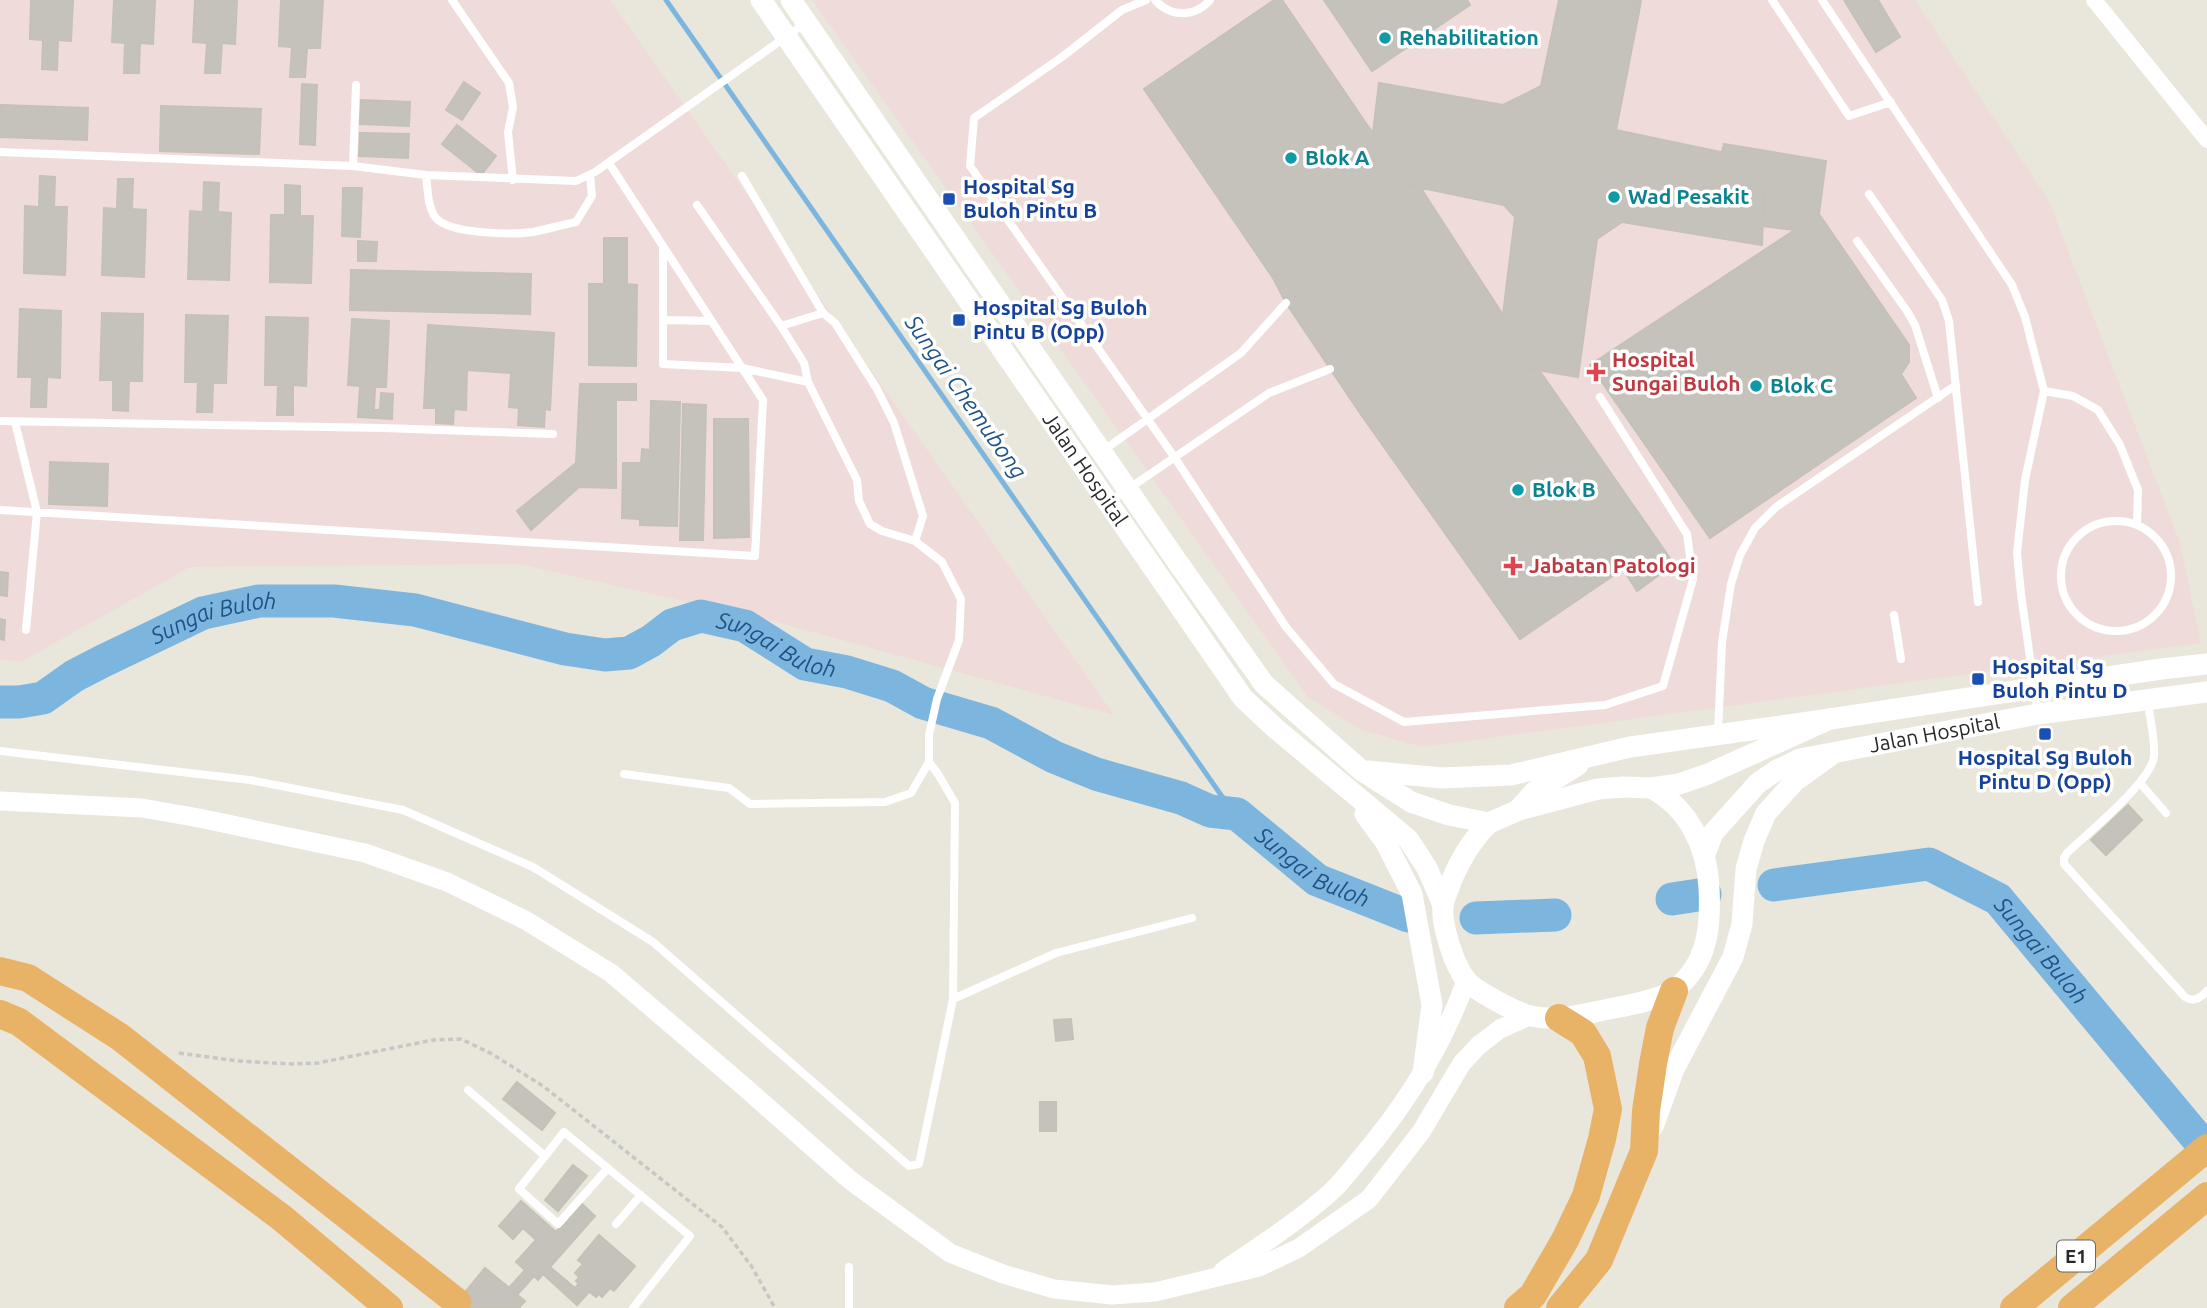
<svg xmlns="http://www.w3.org/2000/svg" width="2207" height="1308" viewBox="0 0 2207 1308" font-family="Ubuntu,sans-serif">
  <rect width="100%" height="100%" fill="#e9e6dc"/>
  <path fill="#efdcda" d="M0,0h610l504,715 -338,-93 -257,-58 -329,3 -169,95 -21,-3z
    M812,0h1103l134,201 131,342 21,100 -779,104 -63,-18 -51,-32z"/>
  <g fill="none" stroke-linecap="round" stroke-linejoin="round">
    <path stroke="#7cb6df" stroke-width="5" d="M666,0l555,795 16,19"/>
    <g stroke="#7cb6df" stroke-width="33">
      <path id="s1" d="M0,702h19l24,-4 31,-22 29,-15 100,-48 56,-12h75l81,9 150,39 40,6 24,-2 22,-12 21,-16 29,-9 44,10 60,38 42,8 45,14 31,17 68,20 63,34 42,17 85,24 29,13 27,3 80,66 91,36"/>
      <path id="s2" d="M1774,885l155,-21 69,35 209,251"/>
      <path d="M1672,899l33,-5"/>
      <path d="M1476,918l79,-3"/>
    </g>
  </g>
  <path fill="#c5c2bc" stroke="#c4c1b6" stroke-width="2" d="M31,0h42l-2,41 -13,-1 -1,30 -15,-1 1,-29 -13,-1z
    M114,0h41l-2,44 -13,-1 -1,30h-15l1,-30 -13,-1z
    M195,0h42l-2,44 -13,-1 -2,30h-15l2,-30 -14,-1z
    M281,0h42l-3,48h-13l-2,29h-15l2,-30 -13,-1z
    M1274,0h8l126,185 -135,93 -129,-189z
    M1324,0h143l3,5 -98,66z
    M1559,0h73l7,12 -23,118 128,27 20,31 -2,57 -140,-23 -25,17 -19,138 -58,-10 -18,-45 13,-105 -11,-12 -96,-20 -35,-53 6,-49 124,22 38,-19z
    M1632,0h9l-2,12z
    M1844,0h34l22,37 -24,15z
    M464,82l16,11 -18,27 -16,-10z
    M302,84l15,1 -2,60 -15,-1z
    M361,100l49,2 -1,24 -49,-2z
    M0,105l88,3 -1,32 -87,-3z
    M161,106l100,3 -2,45 -99,-3z
    M457,125l39,31 -15,19 -39,-31z
    M360,133l49,1 -1,24 -49,-2z
    M1724,144l102,17 -7,53 -25,16 -31,-4 1,-38 -20,-31 -22,-5z
    M40,176l15,1 -1,30h13l-2,68 -41,-2 1,-67 14,1z
    M118,179h15l-1,30 14,1 -2,67 -42,-2 2,-67 13,1z
    M204,182l15,1 -1,29 13,1 -2,67 -41,-1 2,-68 13,1z
    M285,185l15,1v30h13l-2,67 -41,-1 1,-67h14z
    M1408,185l12,2 83,128 -1,7 -140,94 -76,-113 -13,-25z
    M343,188h19l-2,49 -18,-1z
    M1819,214l90,131v17l-8,12 15,24 -206,140 -120,-173z
    M604,238h23v46l10,1 -1,81 -47,-1v-81h15z
    M358,241l19,1 -1,19h-18z
    M351,270l180,4 -1,40 -180,-4z
    M20,309l41,2 -1,67 -13,-1 -1,30h-15l1,-30h-14z
    M102,313l41,1 -1,67h-13l-1,30 -15,-1v-30h-13z
    M186,315l42,1 -2,67h-13l-1,29h-15l1,-30h-13z
    M266,317l42,1 -2,68 -13,-1v30h-16l1,-30h-13z
    M352,319l37,2 -3,66h-11l-1,23h6l1,-17 12,1 -1,25 -34,-2 2,-31 -12,-1z
    M1502,322l18,45 19,3 135,194 -37,27 -14,-22 -103,70 -158,-223z
    M428,325l126,8 -4,77 -5,-1 -1,18 -26,-2 1,-17 -10,-1 2,-34 -44,-3 -1,40 -12,-1 -1,15 -17,-1v-15h-12z
    M580,384h56v16h-20v88l-37,-1 -48,43 -14,-19 59,-48z
    M651,401l29,1 -3,124 -37,-1v-6l-18,-1 1,-55h18l1,-14 8,1z
    M683,404l23,1 -3,135h-23z
    M714,419h34l1,118 -35,1z
    M50,462l58,2 -1,42 -58,-2z
    M0,572l8,1 -1,23 -7,-1z
    M0,619l5,1 -1,20 -4,-1z
    M2128,805l14,15 -36,35 -15,-15z
    M1071,1019l2,20 -17,2 -2,-21z
    M517,1082l38,31 -13,17 -39,-31z
    M1040,1102h16v29h-16z
    M573,1165l14,11 -29,35 -13,-11z
    M521,1201l35,31 26,-28 13,12 -45,51 25,21 4,-5 10,9 -12,13 -34,-31 -5,6 -4,-4 -16,18 -9,-6 16,-18 -9,-8 20,-22 -13,-12 -10,11 -14,-13z
    M599,1235l36,31 -21,25 -4,-3 -8,9 -3,-3 -3,3 -20,-16 3,-4 -4,-4 8,-9 -5,-4z
    M485,1268l40,33 -6,7h-67z"/>
  <g fill="none" stroke-linecap="round" stroke-linejoin="round">
    <path stroke="#c7c7c7" stroke-width="3.5" stroke-dasharray="5 3.5" stroke-linecap="butt" d="M179,1053l59,8 54,3 26,-1 115,-23 28,-1 31,15 51,32 179,141 30,40 23,41"/>
    <path stroke="#fff" stroke-width="8" d="M452,0l57,83 4,24 -5,25 5,48
      M1146,0l-24,10 -60,47 -88,61 -4,48 205,292 111,169 48,57 70,38 201,-17 58,-19 30,-107 -6,-45 -87,-137
      M1155,0c15,17 39,18 55,0
      M1772,0l77,116 42,-14
      M1822,0l190,285 13,32 19,74 -19,89 -8,73 4,41 17,120
      M0,152l353,14 73,9 150,6 19,-9 209,-148
      M353,166l3,-81
      M426,175c2,13 1,32 10,43 13,16 77,17 97,14 14,-3 29,-7 43,-10l16,-26 -2,-21
      M742,176l81,137
      M1869,194l73,106 7,21 29,281
      M1857,241l50,70 8,14 23,73
      M663,249v115l79,4 66,14
      M665,320l46,1
      M781,326l42,-13 12,10 42,66 17,34 29,93 -8,25
      M2044,391l29,5 25,14 22,35 18,45 -1,34
      M0,421l383,7 170,6
      M15,422l22,90 -11,118
      M1101,452l140,-99 45,-50
      M1109,502l160,-109 61,-24
      M0,510l755,46 8,-156 -154,-237
      M2061 576a55 55 0 1 1 110 0a55 55 0 1 1-110 0Z
      M1894,615l7,44
      M2148,702c2,17 7,37 6,54 -2,25 -67,78 -87,97l-3,5v6l121,133c9,6 15,1 22,-6
      M1718,733l4,-91 9,-58 9,-29 15,-27 21,-21 180,-122
      M0,751l250,29 153,30 130,57 120,75 256,224 10,-2 34,-165 2,-196 -17,-29 -9,-12v-27l8,-36 22,-59 2,-41 -19,-37 -27,-21 -33,-10 -12,-7 -11,-23 -2,-21 -49,-98 -4,-19 -23,-37 -84,-121
      M624,774l105,14 21,16 135,-2 26,-9 18,-31
      M2140,783l26,30
      M953,999l103,-46 136,-35
      M468,1090l77,66
      M608,1168l-50,56 -39,-35 45,-57 126,104 -57,72
      M616,1224l25,-29
      M849,1267v41"/>
    <path stroke="#fff" stroke-width="16" d="M2094,0l113,140"/>
    <path stroke="#fff" stroke-width="19" d="M0,801l142,7 57,10 166,35 82,29 78,38 86,53 130,111 109,96 100,73 53,21 51,15 58,6 43,-3 104,-25 40,-19 70,-49 52,-67 41,-69 17,-18 21,-16 29,-13
      M1223,1271c37,-25 74,-49 108,-79 12,-11 22,-25 32,-37 44,-52 80,-110 103,-174"/>
    <g stroke="#fff" stroke-width="21">
      <path id="s3" d="M761,0l482,698 32,30 133,111 19,29 16,37"/>
      <path d="M791,0l383,557 90,127 98,87 49,31 38,13 40,8 30,-13 79,-21 26,-2 27,1 28,-4 29,-10 122,-55"/>
      <path d="M1368,771l74,7 69,-3 119,-28 200,-28 331,-50 46,-5"/>
      <path d="M1520,808l14,-16 44,-27"/>
      <path d="M1365,814l21,29 26,51 20,111 -9,68"/>
      <path d="M1489,823c-20,20 -32,41 -41,67 -2,5 -4,10 -5,15 -2,20 11,60 23,75 9,11 51,33 65,36 26,6 53,-2 78,-7 16,-3 54,-10 66,-20 33,-25 36,-63 34,-101 -2,-41 -20,-80 -58,-100"/>
      <path id="s4" d="M1705,854l8,-21 45,-50 19,-13 23,-11 238,-45 169,-22"/>
      <path d="M1653,1127l21,-58 59,-112 9,-33 4,-55 8,-28 12,-28 29,-32 35,-25"/>
    </g>
    <path stroke="#e9b367" stroke-width="28" d="M0,971l28,7 92,59 337,265
      M0,1014l19,8 263,196 107,90
      M1518,1308l15,-13 32,-55 21,-44 16,-57 6,-30 -11,-53 -14,-23 -24,-15
      M1560,1308l39,-48 45,-109 2,-40 7,-47 7,-36 14,-37
      M2014,1308l193,-160
      M2072,1308l135,-112"/>
  </g>
  <g fill="#0f9aa8" stroke="#fff" stroke-width="2.5">
    <circle cx="1385" cy="38" r="7"/>
    <circle cx="1291" cy="158" r="7"/>
    <circle cx="1614" cy="197" r="7"/>
    <circle cx="1756" cy="386" r="7"/>
    <circle cx="1518" cy="490" r="7"/>
  </g>
  <g fill="#1a4fb4" stroke="#fff" stroke-width="2.5">
    <rect x="942" y="192" width="14" height="14" rx="3.5"/>
    <rect x="952" y="313" width="14" height="14" rx="3.5"/>
    <rect x="1971" y="672" width="14" height="14" rx="3.5"/>
    <rect x="2038" y="727" width="14" height="14" rx="3.5"/>
  </g>
  <g fill="#e0444e" stroke="#fff" stroke-width="2.5">
    <path d="M1592.5 361.5h7v7h7v7h-7v7h-7v-7h-7v-7h7z"/>
    <path d="M1509.5 555.5h7v7h7v7h-7v7h-7v-7h-7v-7h7z"/>
  </g>
  <g text-anchor="middle" stroke-width="7" stroke-linejoin="round" paint-order="stroke">
    <rect fill="#fff" stroke="#696969" stroke-width="2" x="2057" y="1240.5" width="38" height="31" rx="5"/>
    <g font-size="19" font-weight="bold" fill="#292929">
      <text x="2076" y="1263">E1</text>
    </g>
    <g font-size="21" font-weight="bold" fill="#0d838f" stroke="#fff" text-anchor="start">
      <text x="1399" y="45">Rehabilitation</text>
      <text x="1305" y="165">Blok A</text>
      <text x="1628" y="204">Wad Pesakit</text>
      <text x="1770" y="393">Blok C</text>
      <text x="1532" y="497">Blok B</text>
    </g>
    <g font-size="21" font-weight="bold" fill="#164399" stroke="#fff" text-anchor="start">
      <text x="963" y="194">Hospital Sg<tspan x="963" dy="24">Buloh Pintu B</tspan></text>
      <text x="973" y="315">Hospital Sg Buloh<tspan x="973" dy="24">Pintu B (Opp)</tspan></text>
      <text x="1992" y="674">Hospital Sg<tspan x="1992" dy="24">Buloh Pintu D</tspan></text>
      <text x="2045" y="765" text-anchor="middle">Hospital Sg Buloh<tspan x="2045" dy="24">Pintu D (Opp)</tspan></text>
    </g>
    <g font-size="21" font-weight="bold" fill="#be3a42" stroke="#fff" text-anchor="start">
      <text x="1612" y="367">Hospital<tspan x="1612" dy="24">Sungai Buloh</tspan></text>
      <text x="1529" y="573">Jabatan Patologi</text>
    </g>
    <g font-size="21" fill="#292929" stroke="#fff">
      <text dy="7" stroke="none"><textPath href="#s3" startOffset="570">Jalan Hospital</textPath></text>
      <text dy="7" stroke="none"><textPath href="#s4" startOffset="275">Jalan Hospital</textPath></text>
    </g>
    <g font-size="23" font-style="italic" fill="#1e5388" stroke="#fff">
      <text transform="translate(966 397) rotate(55)" y="8">Sungai Chemubong</text>
      <text dy="8" stroke="none"><textPath href="#s1" startOffset="234">Sungai Buloh</textPath></text>
      <text dy="8" stroke="none"><textPath href="#s1" startOffset="822">Sungai Buloh</textPath></text>
      <text dy="8" stroke="none"><textPath href="#s1" startOffset="1410">Sungai Buloh</textPath></text>
      <text dy="8" stroke="none"><textPath href="#s2" startOffset="301">Sungai Buloh</textPath></text>
    </g>
  </g>
</svg>
